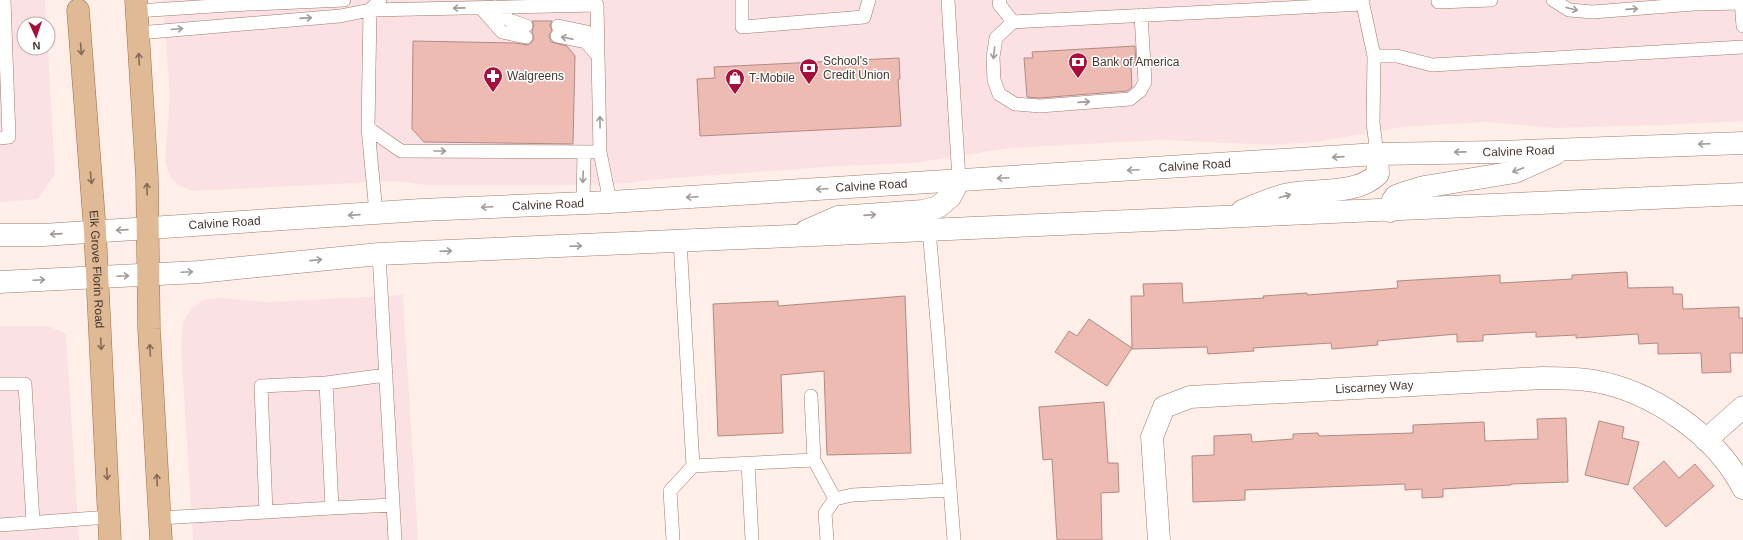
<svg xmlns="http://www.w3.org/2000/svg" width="1743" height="540" viewBox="0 0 1743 540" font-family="Helvetica,sans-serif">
  <rect width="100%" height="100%" fill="#ffefe8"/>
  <path fill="#fce1e4" d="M0,0h45l1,24h-22v24h24l7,126 -17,25 -38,3z
    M163,0h1580v121l-78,4 -112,3 -68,-6 -84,5 -84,15 -45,3 -110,-5 -153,8 -95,15 -76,3 -189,14 -17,3 -41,2h-165l-31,-4 -202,10 -15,-6 -8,-8 -5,-16 5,-65z
    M403,295l15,245h-225l-12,-195 2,-23 9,-14 11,-8 14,-2 51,4z
    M0,326h48l18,8 13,206h-79z"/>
  <path fill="#eebbb2" stroke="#b08a84" d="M532,21h20l-2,4 2,5 -3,5 2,7 16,4 8,10 -2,88 -149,-2 -12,-13 1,-88 101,2 14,2 4,-3 2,-4 -2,-7 2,-6z
    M1135,46l1,20h-5l1,21 -5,4 -88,7 -12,-1 -3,-39h9l-1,-6z
    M899,58l1,21h-2l3,47 -201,10 -3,-57 18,-1 -1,-11z
    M1627,272l1,16 45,-1v7h9l1,15 56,-2v11h4v35h-13l1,19 -29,1 -1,-20 -43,1v-11l-19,1 -1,-10 -62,4v-3l-40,2v-5l-53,3v6l-26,1v-8l-80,7 1,4 -46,4 -1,-6 -78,5 1,3 -46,3 -1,-7 -75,2v-1l-25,38 -52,-34 14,-21 8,5 12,-17 43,29 -1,-52h13l-1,-12 39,-1 1,20 81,-5 -1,-2 44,-3v2l91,-7 -1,-7 103,-6v8l72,-4v-4z
    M905,296l6,157 -84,2 -3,-84 -43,4 2,58 -65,3 -5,-132 65,-3v5z
    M1104,402l4,61h10l1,29 -18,1 1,47h-45l-5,-81 -9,1 -4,-53z
    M1566,418l2,64 -57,2v1l-68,4v8l-21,1v-9l-17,1v-6l-160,6v10l-52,2 -1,-46 22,-1v-19l37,-2 1,8 41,-3v-5l25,-1 1,3 94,-3v-8l71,-3 1,19 53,-2 -1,-20z
    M1599,421l25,6 -2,11 17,4 -11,43 -43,-10z
    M1664,461l15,17 16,-14 19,22 -48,41 -33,-39z"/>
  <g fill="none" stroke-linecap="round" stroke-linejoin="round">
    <defs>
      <path id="lane" d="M742,0v27l122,-10 5,-17
        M948,0l11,180
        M1000,0l-1,4 14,18 349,-18
        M1362,0l12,56
        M1438,0v2l53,-2
        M1553,0l16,10 24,2 101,-8 48,-1
        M1741,0l2,26
        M495,7l14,13 17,6
        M481,8l21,24 24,5
        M136,11l93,-6 115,-5
        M1013,22l-17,16 -3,19 1,23 5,14 16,10 25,2 90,-7 10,-8 5,-9 -4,-67
        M558,26l29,6 11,8
        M138,33l202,-17 30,-6 10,-10
        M557,36l29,6 12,14
        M368,128l33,23 199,1
        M0,138l9,-1 -5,-137
        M1377,154l-4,-31 1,-67h23l35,9 311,-18
        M583,203l1,-51
        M376,213l-8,-85 2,-118 227,-5 3,147 10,50
        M929,230l9,103 16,207
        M680,241l13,225 121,-6 21,39
        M379,254l16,286
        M386,375l-60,8 6,125 61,-3
        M326,383l-65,3 5,126 66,-4
        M0,384h25l8,139
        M811,396l3,64
        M748,463l4,77
        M160,518l106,-6
        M0,525l109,-8
        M673,540l-3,-49 23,-25
        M827,540l-2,-27 10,-14 17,-4 98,-5"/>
      <g id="street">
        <path d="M1706,440l37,-33"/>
        <path id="s1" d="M1159,540l-7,-103 12,-30 26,-10 352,-19c17,0 34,0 52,3 58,10 122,54 149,107"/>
      </g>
      <g id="secondary">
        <path d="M1242,211c15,-6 31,-14 47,-17 27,-5 69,1 89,-20l-1,-20"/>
        <path d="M1390,211l3,-11 3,-4 8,-3 20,-6 91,-15 40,-18"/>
        <path d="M806,231l32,-14 85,-6 15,-4 12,-10 9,-17"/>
        <path id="s2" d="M0,235h43l378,-25 189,-8 767,-48 122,-2 244,-9"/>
        <path d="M0,282l199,-10 180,-18 1364,-60"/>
      </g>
      <g id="primary">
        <path d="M136,0l11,177 2,152 12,211"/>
        <path id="s3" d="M78,10l17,221 15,309"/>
      </g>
    </defs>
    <use href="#lane" stroke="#9d7b6c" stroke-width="14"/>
    <use href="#street" stroke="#9d7b6c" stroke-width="23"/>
    <use href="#secondary" stroke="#9d7b6c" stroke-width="23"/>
    <use href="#primary" stroke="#9d6e44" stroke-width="23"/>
    <use href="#lane" stroke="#fff" stroke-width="13"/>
    <use href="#street" stroke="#fff" stroke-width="22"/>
    <use href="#secondary" stroke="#fff" stroke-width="22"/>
    <use href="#primary" stroke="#e0b995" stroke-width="22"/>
  </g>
  <defs><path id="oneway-shaft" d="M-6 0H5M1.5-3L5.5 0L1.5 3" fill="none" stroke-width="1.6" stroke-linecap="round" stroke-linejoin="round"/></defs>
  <g stroke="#a29b98">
    <use href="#oneway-shaft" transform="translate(459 8) rotate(179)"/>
    <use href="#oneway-shaft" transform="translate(1572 9) rotate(14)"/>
    <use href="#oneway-shaft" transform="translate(1632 9) rotate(-4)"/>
    <use href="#oneway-shaft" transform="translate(306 18) rotate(-4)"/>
    <use href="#oneway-shaft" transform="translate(177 29) rotate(-5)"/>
    <use href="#oneway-shaft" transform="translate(567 38) rotate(-169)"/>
    <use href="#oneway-shaft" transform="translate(994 53) rotate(97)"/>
    <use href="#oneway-shaft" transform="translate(1084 102) rotate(-4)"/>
    <use href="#oneway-shaft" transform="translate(600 122) rotate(-91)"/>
    <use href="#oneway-shaft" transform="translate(1704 144) rotate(178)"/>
    <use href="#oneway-shaft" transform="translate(440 151)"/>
    <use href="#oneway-shaft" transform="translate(1460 152) rotate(179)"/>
    <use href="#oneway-shaft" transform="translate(1338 157) rotate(176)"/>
    <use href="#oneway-shaft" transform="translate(1133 170) rotate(177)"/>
    <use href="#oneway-shaft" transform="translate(1518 170) rotate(159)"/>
    <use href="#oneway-shaft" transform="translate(583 177) rotate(93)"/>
    <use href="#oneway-shaft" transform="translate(1003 178) rotate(177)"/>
    <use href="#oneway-shaft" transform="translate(822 189) rotate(177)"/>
    <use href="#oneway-shaft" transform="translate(1285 196) rotate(-16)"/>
    <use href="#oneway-shaft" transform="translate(692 197) rotate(177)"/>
    <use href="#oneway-shaft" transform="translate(487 207) rotate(177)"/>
    <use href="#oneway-shaft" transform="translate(354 215) rotate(176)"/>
    <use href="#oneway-shaft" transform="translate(870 215) rotate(-4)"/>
    <use href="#oneway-shaft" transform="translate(122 230) rotate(176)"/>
    <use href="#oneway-shaft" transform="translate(56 234) rotate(176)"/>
    <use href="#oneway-shaft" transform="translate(576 246) rotate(-2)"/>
    <use href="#oneway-shaft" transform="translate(446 251) rotate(-2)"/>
    <use href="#oneway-shaft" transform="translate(316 260) rotate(-6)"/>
    <use href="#oneway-shaft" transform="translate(187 272) rotate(-3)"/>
    <use href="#oneway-shaft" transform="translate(123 276) rotate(-3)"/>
    <use href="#oneway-shaft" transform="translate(39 280) rotate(-3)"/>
  </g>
  <g stroke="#846b59">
    <use href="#oneway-shaft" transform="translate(81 49) rotate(86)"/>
    <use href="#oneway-shaft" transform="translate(139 59) rotate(-93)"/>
    <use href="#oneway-shaft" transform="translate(91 178) rotate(84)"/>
    <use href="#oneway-shaft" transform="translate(147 189) rotate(-92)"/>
    <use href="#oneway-shaft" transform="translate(101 344) rotate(87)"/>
    <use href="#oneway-shaft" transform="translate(150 350) rotate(-93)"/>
    <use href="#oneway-shaft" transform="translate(107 474) rotate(87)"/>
    <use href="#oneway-shaft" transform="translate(157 480) rotate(-93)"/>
  </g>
  <defs>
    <symbol id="bank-pin" viewBox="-11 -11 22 30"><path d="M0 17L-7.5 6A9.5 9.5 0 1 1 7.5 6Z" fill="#a70f3a" stroke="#fff"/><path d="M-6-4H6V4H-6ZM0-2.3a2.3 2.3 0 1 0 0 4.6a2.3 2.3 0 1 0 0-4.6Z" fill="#fff"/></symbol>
    <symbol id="pharmacy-pin" viewBox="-11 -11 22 30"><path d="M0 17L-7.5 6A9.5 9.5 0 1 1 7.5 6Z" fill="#a70f3a" stroke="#fff"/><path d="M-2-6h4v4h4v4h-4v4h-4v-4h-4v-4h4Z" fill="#fff"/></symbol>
    <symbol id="shop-pin" viewBox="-11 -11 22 30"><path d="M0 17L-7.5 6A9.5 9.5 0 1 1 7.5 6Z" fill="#a70f3a" stroke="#fff"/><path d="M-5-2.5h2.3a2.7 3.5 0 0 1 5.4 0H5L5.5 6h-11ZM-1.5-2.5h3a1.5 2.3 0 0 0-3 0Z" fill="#fff"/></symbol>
  </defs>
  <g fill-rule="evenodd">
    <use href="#bank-pin" x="1067" y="51" width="22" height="30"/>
    <use href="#bank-pin" x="798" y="57" width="22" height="30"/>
    <use href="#pharmacy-pin" x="482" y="65" width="22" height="30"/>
    <use href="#shop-pin" x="724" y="67" width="22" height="30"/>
  </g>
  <g text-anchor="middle" stroke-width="3" stroke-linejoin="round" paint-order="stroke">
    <g font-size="12" fill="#463731" stroke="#fff" text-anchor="start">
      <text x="823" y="65">School's<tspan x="823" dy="14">Credit Union</tspan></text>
      <text x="1092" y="66">Bank of America</text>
      <text x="507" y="80">Walgreens</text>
      <text x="749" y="82">T-Mobile</text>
    </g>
    <g font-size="12" fill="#463731" stroke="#fff">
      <text dy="4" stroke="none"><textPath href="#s2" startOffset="1521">Calvine Road</textPath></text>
      <text dy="4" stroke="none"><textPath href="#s2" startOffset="1197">Calvine Road</textPath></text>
      <text dy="4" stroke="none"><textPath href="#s2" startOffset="873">Calvine Road</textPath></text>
      <text dy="4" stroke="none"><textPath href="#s2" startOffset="549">Calvine Road</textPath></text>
      <text dy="4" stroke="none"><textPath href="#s2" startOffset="225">Calvine Road</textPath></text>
      <text dy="4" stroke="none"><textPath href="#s3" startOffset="260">Elk Grove Florin Road</textPath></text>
      <text dy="4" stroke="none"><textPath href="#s1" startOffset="348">Liscarney Way</textPath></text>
    </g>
  </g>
  <g transform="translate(36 36) rotate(177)"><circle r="19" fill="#ffffff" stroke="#b5afad"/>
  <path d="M0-3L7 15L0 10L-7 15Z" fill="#a70f3a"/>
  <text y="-6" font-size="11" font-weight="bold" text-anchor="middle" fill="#463731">N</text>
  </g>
</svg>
